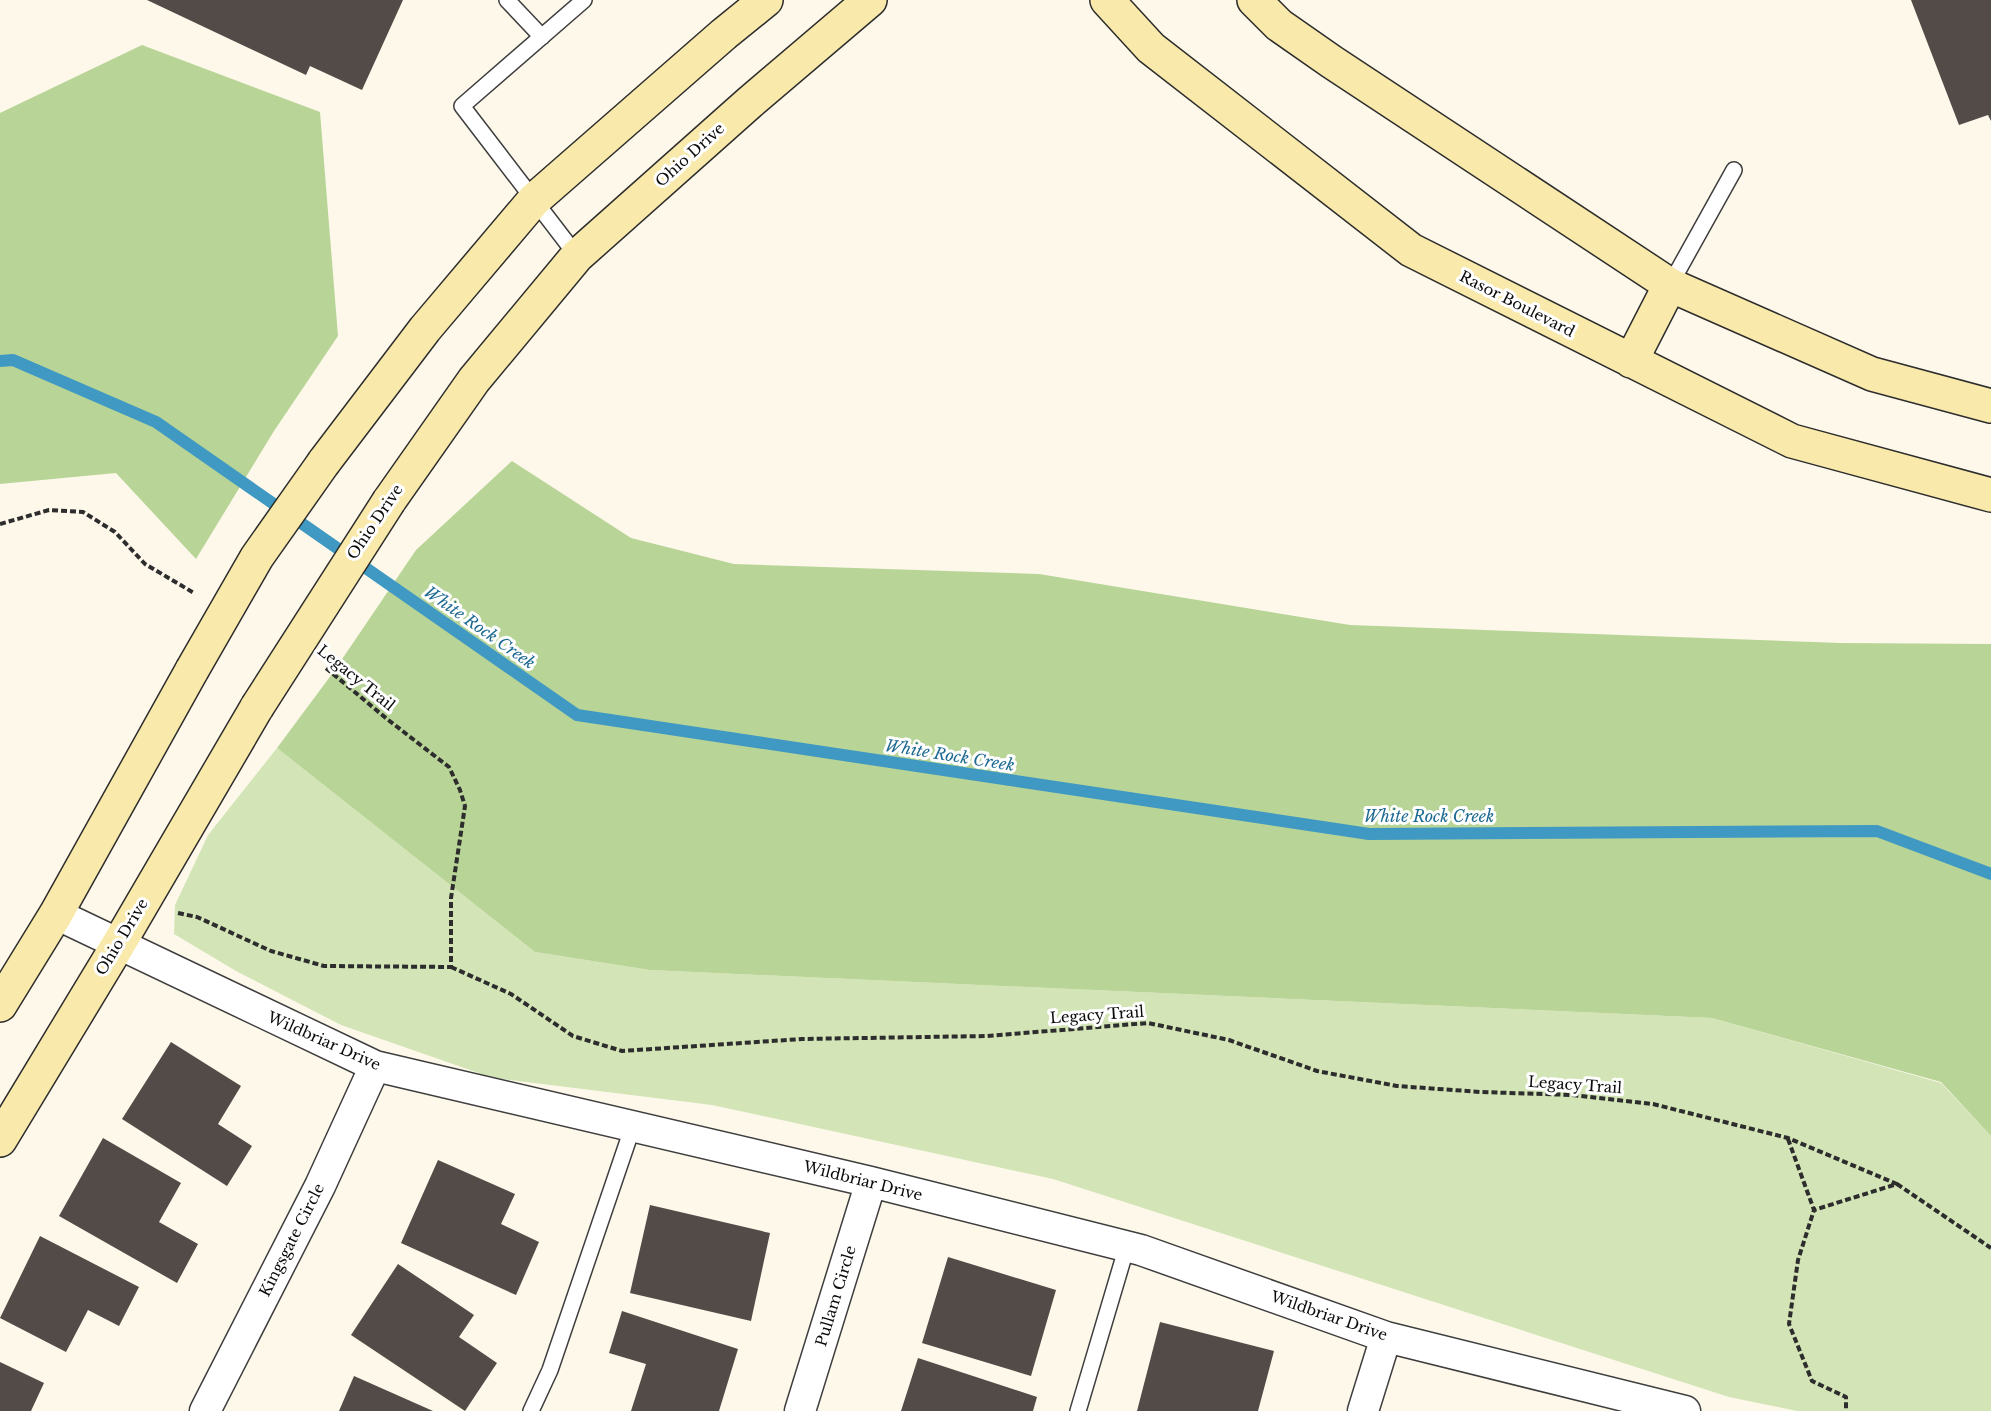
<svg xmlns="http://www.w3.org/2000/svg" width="1991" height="1411" viewBox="0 0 1991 1411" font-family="'Libre Baskerville',serif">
  <rect width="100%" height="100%" fill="#fdf8ea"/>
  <path fill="#d3e5b7" d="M277,748l258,204 115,18 1062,48 229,65 50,53v275h-194l-68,-14 -676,-218 -341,-74 -219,-27 -152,-53 -105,-54 -62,-37 1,-29 33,-70z"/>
  <path fill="#b8d497" d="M142,45l178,67 18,224 -64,95 -78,128 -80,-86 -116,11v-371z
    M512,461l119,77 103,26 305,10 311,51 491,18 150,1v492l-50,-54 -229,-64 -1062,-48 -115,-18 -258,-204 55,-74 84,-124z"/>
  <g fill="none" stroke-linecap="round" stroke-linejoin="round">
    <path stroke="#3f99c2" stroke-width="12" d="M0,361l13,-1 143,62 421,293 792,119 508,-3 114,43"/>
  </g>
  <path fill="#524b48" d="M147,0h256l-41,90 -52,-24 -4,9z
    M1911,0h80v121l-3,-6 -29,10z
    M171,1042l70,44 -23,38 34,22 -25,40 -105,-67z
    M103,1138l78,45 -22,39 39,22 -21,39 -118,-67z
    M438,1160l77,34 -14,30 38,18 -23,53 -115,-52z
    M650,1205l120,28 -19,88 -121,-28z
    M40,1236l99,51 -20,39 -31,-16 -22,42 -66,-34z
    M948,1257l108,33 -25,86 -109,-33z
    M398,1264l76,51 -15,22 38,26 -32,48 -114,-76z
    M622,1311l116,38 -19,62h-88l15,-47 -37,-11z
    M1160,1322l114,29 -16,60h-121z
    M918,1358l119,39 -4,14h-132z
    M0,1362l44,21 -13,28h-31z
    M354,1376l79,35h-94z"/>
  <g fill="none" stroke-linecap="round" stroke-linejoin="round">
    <defs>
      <path id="service" d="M507,0l35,37
        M577,256l-115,-150 122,-106
        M1670,285l64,-115
        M531,1411l19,-41 83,-244
        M1078,1411l49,-165"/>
      <path id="minor" d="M56,914l319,152 496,116 270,68 245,87 299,74
        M205,1411l115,-225 55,-120
        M800,1411l71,-229
        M1363,1411l23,-74"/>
      <path id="secondary" d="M1107,0l44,48 260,202 381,191 199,54
        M1254,0l25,25 53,37 338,223 202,89 119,32
        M1631,361l39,-76
        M324,462l101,-133 109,-129 190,-166 42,-34
        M389,501l85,-121 103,-124 172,-153 121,-103
        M0,1005l56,-91 136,-244
        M0,1140l118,-195 139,-238"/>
    </defs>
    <use href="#service" stroke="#3e3e3e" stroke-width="18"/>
    <use href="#minor" stroke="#3e3e3e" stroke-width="33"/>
    <use href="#secondary" stroke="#2d2d2d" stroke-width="36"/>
    <path stroke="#2d2d2d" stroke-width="4" stroke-dasharray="6 3" stroke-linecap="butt" d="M0,524l49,-14 34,2 32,20 30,32 49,29
      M178,913l19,4 74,34 53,15 127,1v-69l14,-92 -5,-16 -11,-23 -62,-48 -61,-51
      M451,967l60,27 62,42 49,15 180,-12 185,-3 161,-13 81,17 88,31 80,15 84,6 91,3 81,9 135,34 109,46 -83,26
      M1788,1139l26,71 -16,50 -9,64 23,57 34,16v14
      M1897,1184l94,64"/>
    <use href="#service" stroke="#fff" stroke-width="15"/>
    <use href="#minor" stroke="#fff" stroke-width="30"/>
    <use href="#secondary" stroke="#f9e9aa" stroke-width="33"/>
    <defs>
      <path id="secondary-bridge" d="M192,670l65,-113 67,-95
        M257,707l132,-206"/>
    </defs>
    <use href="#secondary-bridge" stroke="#2d2d2d" stroke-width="36" stroke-linecap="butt"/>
    <use href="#secondary-bridge" stroke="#f9e9aa" stroke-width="33"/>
  </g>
  <g text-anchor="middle" stroke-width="6" stroke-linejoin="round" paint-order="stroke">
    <g font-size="15" fill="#0b0b0b" stroke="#fff">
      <text transform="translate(690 155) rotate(-42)" y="5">Ohio Drive</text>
      <text transform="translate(1517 304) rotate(27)" y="5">Rasor Boulevard</text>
      <text transform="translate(375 522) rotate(-56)" y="5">Ohio Drive</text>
      <text transform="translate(356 678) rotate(39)" y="5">Legacy Trail</text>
      <text transform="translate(122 937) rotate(-59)" y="5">Ohio Drive</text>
      <text transform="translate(1097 1015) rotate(-4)" y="5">Legacy Trail</text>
      <text transform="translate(324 1041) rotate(24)" y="5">Wildbriar Drive</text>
      <text transform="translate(1575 1085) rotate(4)" y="5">Legacy Trail</text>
      <text transform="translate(863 1181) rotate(14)" y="5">Wildbriar Drive</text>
      <text transform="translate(292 1240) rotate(-63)" y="5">Kingsgate Circle</text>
      <text transform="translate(836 1296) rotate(-73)" y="5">Pullam Circle</text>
      <text transform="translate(1329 1316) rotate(19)" y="5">Wildbriar Drive</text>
    </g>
    <g font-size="16" font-style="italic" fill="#1e6a92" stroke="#fff">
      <text transform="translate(480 627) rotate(35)" y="6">White Rock Creek</text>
      <text transform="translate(950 755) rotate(9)" y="6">White Rock Creek</text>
      <text x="1429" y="822">White Rock Creek</text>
    </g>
  </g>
</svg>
